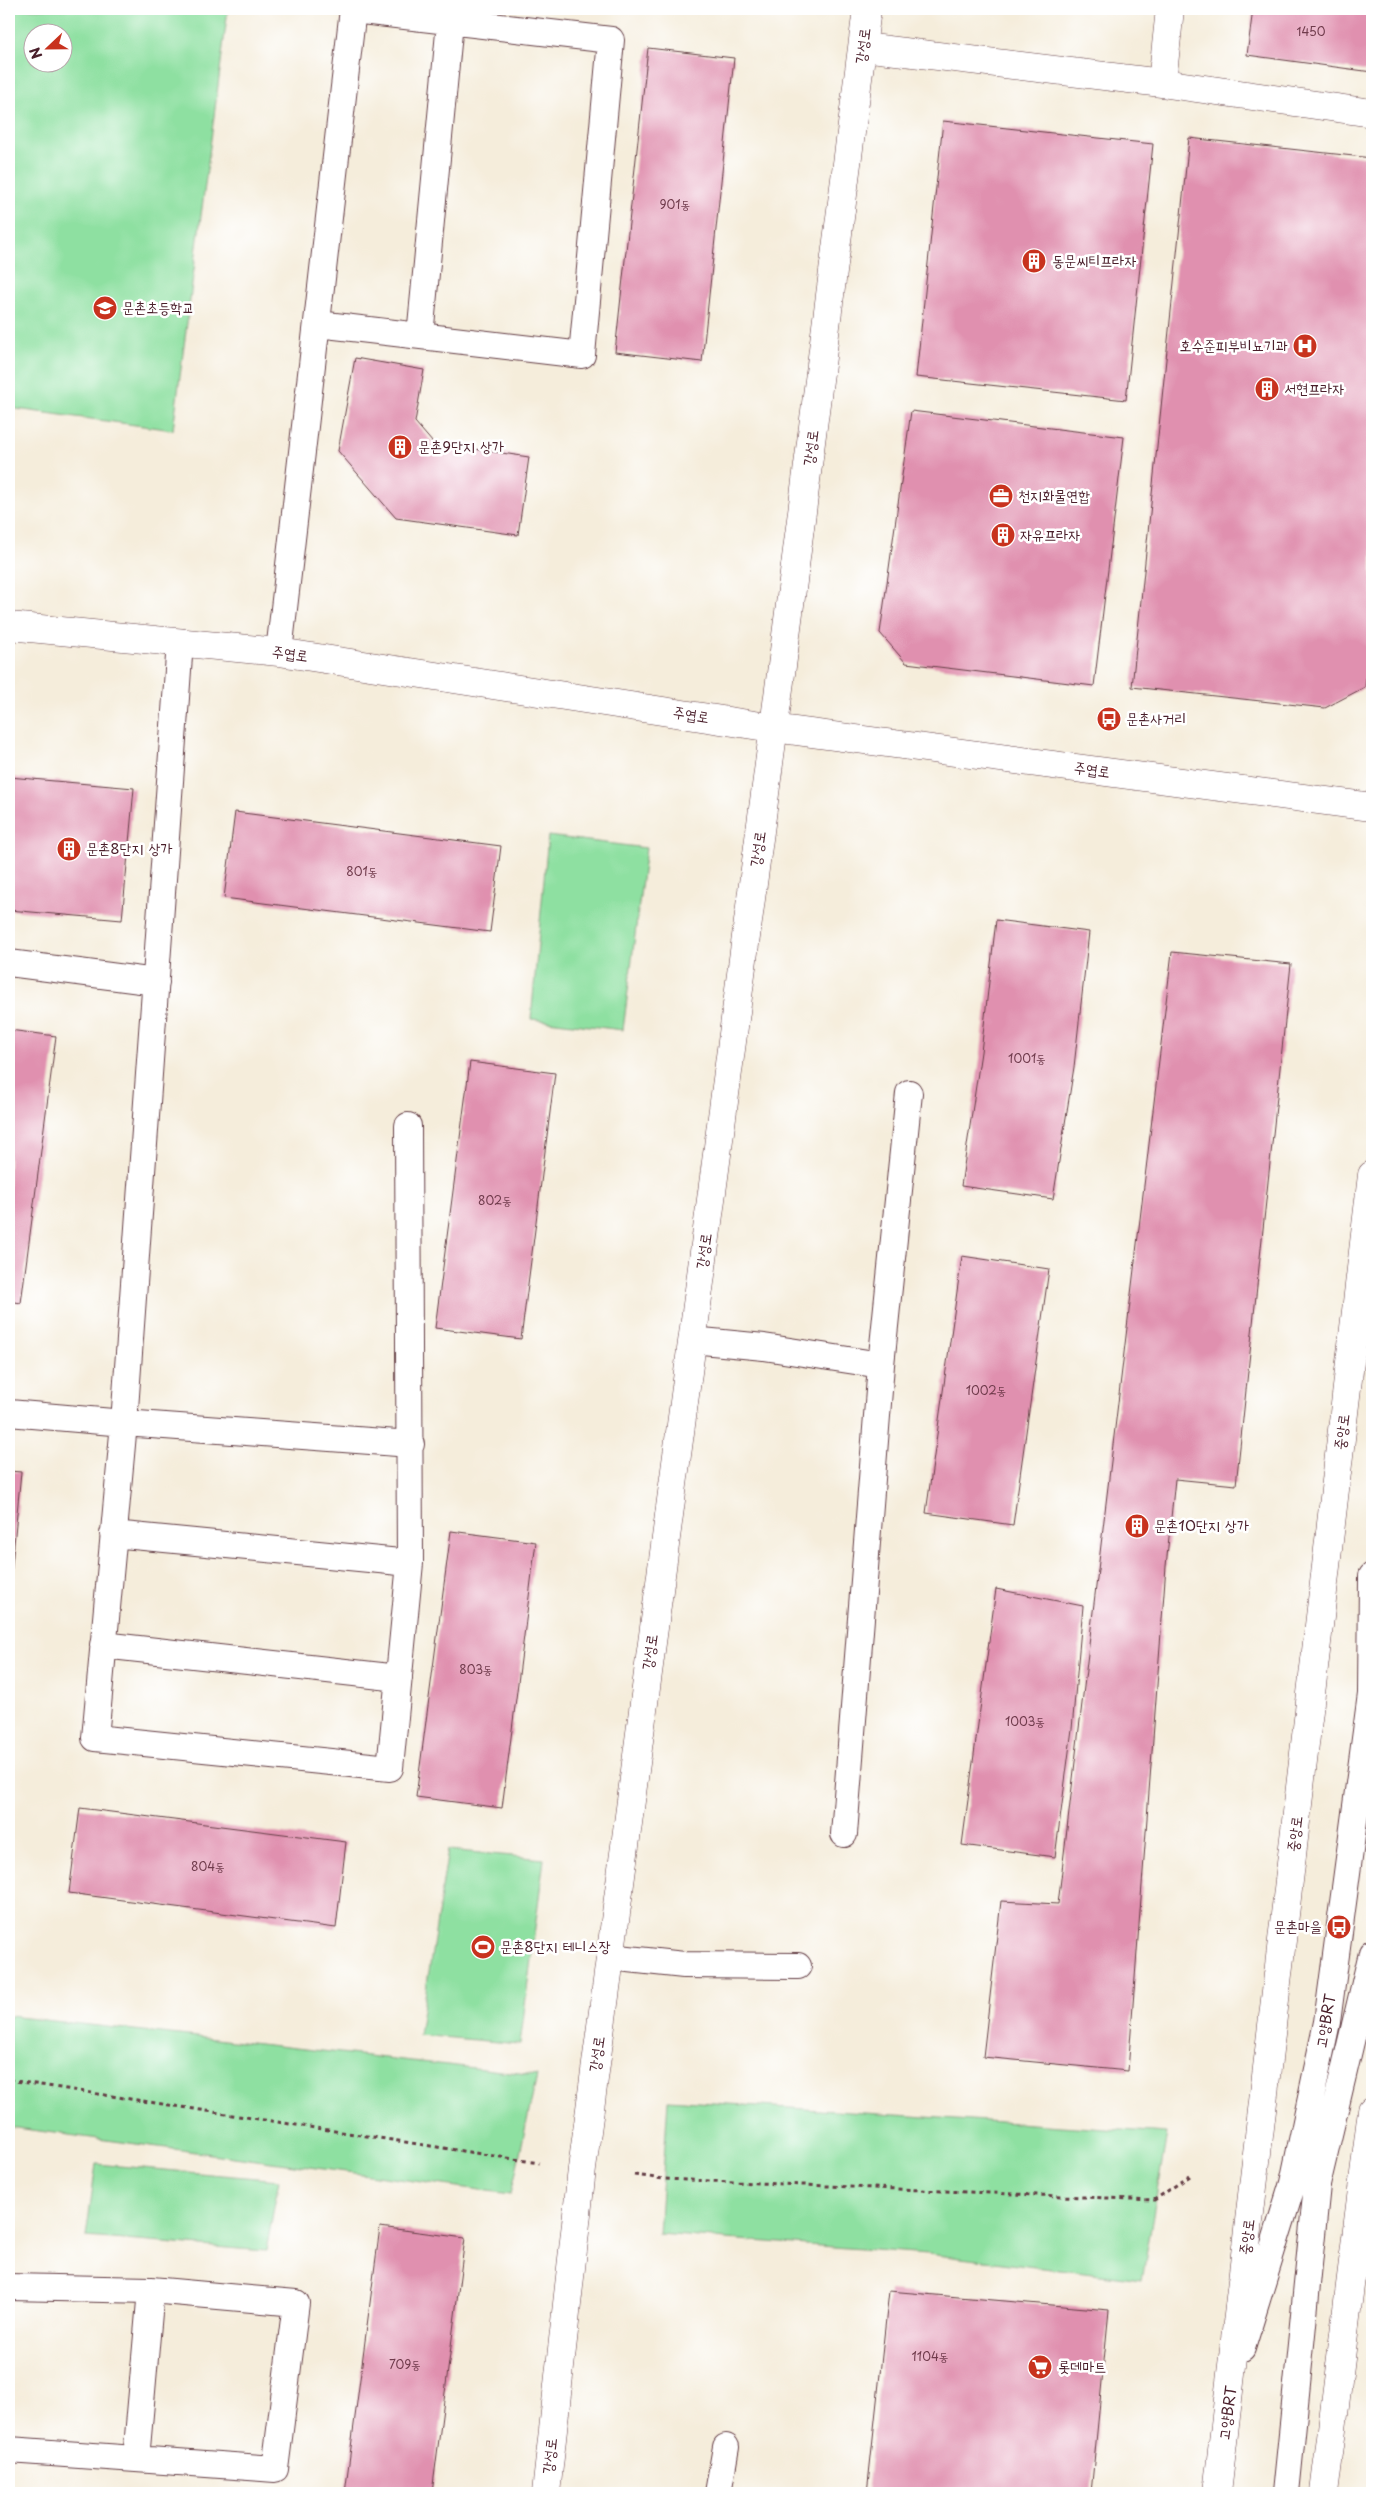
<svg xmlns="http://www.w3.org/2000/svg" width="1381" height="2502" viewBox="0 0 1381 2502" font-family="'Playpen Sans','Poor Story',sans-serif">
  <rect width="100%" height="100%" fill="#fff"/>
  <filter id="ink" filterUnits="userSpaceOnUse"><feTurbulence type="fractalNoise" baseFrequency=".02" numOctaves="2"/><feDisplacementMap in="SourceGraphic" scale="10" xChannelSelector="R" yChannelSelector="G"/><feConvolveMatrix kernelMatrix="1 2 1 2 8 2 1 2 1" color-interpolation-filters="sRGB"/></filter>
  <filter id="wash" filterUnits="userSpaceOnUse"><feTurbulence type="fractalNoise" baseFrequency=".0096" numOctaves="4" result="noise"/><feDisplacementMap in="SourceGraphic" scale="20" xChannelSelector="R" yChannelSelector="G"/><feGaussianBlur stdDeviation="1.12" result="paint"/><feColorMatrix in="noise" values="0 0 0 0 0 0 0 0 0 0 0 0 0 0 0 0 0 1.4 0 .05"/><feComposite in="paint" operator="in"/></filter>
  <g filter="url(#wash)">
    <rect width="100%" height="100%" fill="#f5eddb"/>
    <path fill="#8ee0a1" stroke="#6c8066" fill-rule="evenodd" d="M9,9h219l-55,421 -164,-22zM32,32h30v30h-30z
      M548,836l98,12 -23,182 -92,-11z
      M448,1850l96,9 -24,185 -101,-9z
      M9,2016l528,59 -26,119 -502,-67z
      M668,2100l499,33 -25,147 -214,-26 -269,-20z
      M96,2164l183,16 -13,71 -180,-14z"/>
    <g id="blocks">
      <path fill="#e090af" d="M1253,9h119v63l-125,-17z
        M648,48l86,10 -32,304 -87,-10z
        M943,121l210,23 -27,256 -210,-23z
        M1189,138l183,20v461l-7,68 -40,21 -193,-21z
        M355,358l69,12 -9,52 18,21 96,14 -11,78 -122,-17 -58,-67z
        M911,411l213,26 -30,249 -188,-23 -26,-30z
        M9,777l125,11 -12,132 -113,-10z
        M235,812l266,34 -11,86 -266,-34z
        M996,920l93,12 -15,135 -21,132 -92,-13 20,-134z
        M1172,952l119,12 -55,521 -61,-6 -9,87 -38,505 -145,-14 18,-156 57,3z
        M9,1030l47,6 -35,267 -12,-2z
        M470,1062l85,11 -34,266 -86,-11z
        M962,1256l87,13 -36,256 -87,-12z
        M9,1471l12,1 -11,114h-1z
        M451,1531l85,11 -34,266 -86,-11z
        M996,1589l87,17 -11,123 -17,128 -93,-12z
        M80,1808l266,34 -10,86 -267,-35z
        M380,2227l85,11 -33,255h-87z
        M889,2291l220,19 -18,183h-224z"/>
    </g>
  </g>
  <g filter="url(#ink)">
    <use href="#blocks" fill-opacity="0" stroke="#643e45" stroke-width="1"/>
    <g fill="none" stroke-linecap="round" stroke-linejoin="round">
      <defs>
        <path id="lane" d="M318,324l264,31 29,-315 -258,-30
          M420,336l30,-314
          M279,652l74,-643
          M9,963l147,19
          M408,1126l2,437 -20,205 -295,-30 29,-315 287,21
          M692,1340l72,7 117,18
          M9,1413l115,10 56,-781
          M113,1534l297,29
          M103,1645l296,33
          M844,1834l37,-469 28,-272
          M610,1957l74,8 114,1
          M9,2287l142,3 145,13 -21,166 -266,-19
          M1242,2348l51,-165 34,-161 44,-328 1,-118
          M136,2459l15,-169
          M718,2493l8,-46
          M1286,2493l31,-308 55,-232"/>
        <path id="street" d="M863,47l299,36 210,30
          M1162,83l8,-74"/>
        <path id="secondary" d="M9,626l270,26 494,76 599,79
          M546,2493l36,-324 202,-1518 83,-642"/>
        <path id="primary" d="M1217,2493l155,-1318
          M1324,2493l48,-383"/>
      </defs>
      <use href="#lane" stroke="#643e45" stroke-width="28"/>
      <use href="#street" stroke="#643e45" stroke-width="29"/>
      <use href="#secondary" stroke="#643e45" stroke-width="29"/>
      <use href="#primary" stroke="#643e45" stroke-width="29"/>
      <path stroke="#643e45" stroke-width="3" stroke-dasharray="4 4" stroke-linecap="butt" d="M9,2080l530,83
        M634,2175l30,4 490,21 39,-26"/>
      <use href="#lane" stroke="#fff" stroke-width="26"/>
      <use href="#street" stroke="#fff" stroke-width="28"/>
      <use href="#secondary" stroke="#fff" stroke-width="28"/>
      <use href="#primary" stroke="#fff" stroke-width="28"/>
    </g>
  </g>
  <defs>
    <symbol id="building-disc" viewBox="-11 -11 22 22"><circle r="9.5" fill="#c8321e" stroke="#fff"/><path d="M-4-6H4V6H1V3H-1V6H-4ZM-2.5-4.3h1.7v1.8h-1.7ZM.8-4.3h1.7v1.8H.8ZM-2.5-1h1.7V.8h-1.7ZM.8-1h1.7V.8H.8Z" fill="#fff"/></symbol>
    <symbol id="school-disc" viewBox="-11 -11 22 22"><circle r="9.5" fill="#c8321e" stroke="#fff"/><path d="M0-5L7-2L0 1L-7-2ZM-4 1L0 2.5L4 1V4Q0 6-4 4Z" fill="#fff"/></symbol>
    <symbol id="hospital-disc" viewBox="-11 -11 22 22"><circle r="9.5" fill="#c8321e" stroke="#fff"/><path d="M-5-5h3v3.5h4V-5h3V5h-3V1.5h-4V5h-3Z" fill="#fff"/></symbol>
    <symbol id="office-disc" viewBox="-11 -11 22 22"><circle r="9.5" fill="#c8321e" stroke="#fff"/><path d="M-6-3h4V-5.5h4V-3h4V5H-6ZM-1-4.5V-3h2v-1.5ZM-6 0V1H6V0Z" fill="#fff"/></symbol>
    <symbol id="bus-disc" viewBox="-11 -11 22 22"><circle r="9.5" fill="#c8321e" stroke="#fff"/><path d="M-5-6H5V4H4V6H2V4H-2V6H-4V4H-5ZM-3.5-4V0h7V-4ZM-3.5 1.2v1.5H-2V1.2ZM2 1.2v1.5H3.5V1.2Z" fill="#fff"/></symbol>
    <symbol id="stadium-disc" viewBox="-11 -11 22 22"><circle r="9.5" fill="#c8321e" stroke="#fff"/><path d="M0-5a6.5 5 0 1 0 0 10a6.5 5 0 1 0 0-10ZM-3.5-1.8h7v3.6h-7Z" fill="#fff"/></symbol>
    <symbol id="supermarket-disc" viewBox="-11 -11 22 22"><circle r="9.5" fill="#c8321e" stroke="#fff"/><path d="M-6-5.5h2.5l.6 2H6L4.5 2H-2.5L-4.4-4H-6ZM-1.5 3.2a1.3 1.3 0 1 0 .1 0ZM3 3.2a1.3 1.3 0 1 0 .1 0Z" fill="#fff"/></symbol>
  </defs>
  <g fill-rule="evenodd">
    <use href="#building-disc" x="1020" y="247" width="28" height="28"/>
    <use href="#school-disc" x="91" y="294" width="28" height="28"/>
    <use href="#hospital-disc" x="1291" y="332" width="28" height="28"/>
    <use href="#building-disc" x="1253" y="375" width="28" height="28"/>
    <use href="#building-disc" x="386" y="433" width="28" height="28"/>
    <use href="#office-disc" x="987" y="482" width="28" height="28"/>
    <use href="#building-disc" x="989" y="521" width="28" height="28"/>
    <use href="#bus-disc" x="1095" y="705" width="28" height="28"/>
    <use href="#building-disc" x="55" y="835" width="28" height="28"/>
    <use href="#building-disc" x="1123" y="1512" width="28" height="28"/>
    <use href="#bus-disc" x="1325" y="1913" width="28" height="28"/>
    <use href="#stadium-disc" x="469" y="1933" width="28" height="28"/>
    <use href="#supermarket-disc" x="1026" y="2353" width="28" height="28"/>
  </g>
  <g text-anchor="middle" stroke-width="5" stroke-linejoin="round" paint-order="stroke">
    <g font-size="12" fill="#703b4c">
      <text x="1311" y="36">1450</text>
      <text x="675" y="209">901동</text>
      <text x="362" y="876">801동</text>
      <text x="1027" y="1063">1001동</text>
      <text x="495" y="1205">802동</text>
      <text x="986" y="1395">1002동</text>
      <text x="476" y="1674">803동</text>
      <text x="1025" y="1726">1003동</text>
      <text x="208" y="1871">804동</text>
      <text x="930" y="2361">1104동</text>
      <text x="405" y="2369">709동</text>
    </g>
    <g font-size="15" fill="#4a1f2b" stroke="#fff">
      <text transform="translate(863 46) rotate(-83)" y="5">강성로</text>
      <text transform="translate(811 448) rotate(-83)" y="5">강성로</text>
      <text transform="translate(290 654) rotate(8)" y="5">주엽로</text>
      <text transform="translate(691 715) rotate(9)" y="5">주엽로</text>
      <text transform="translate(1092 770) rotate(8)" y="5">주엽로</text>
      <text transform="translate(758 849) rotate(-82)" y="5">강성로</text>
      <text transform="translate(704 1251) rotate(-82)" y="5">강성로</text>
      <text transform="translate(1342 1432) rotate(-83)" y="5">중앙로</text>
      <text transform="translate(650 1652) rotate(-82)" y="5">강성로</text>
      <text transform="translate(1295 1834) rotate(-83)" y="5">중앙로</text>
      <text transform="translate(1326 2021) rotate(-80)" y="5">고양BRT</text>
      <text transform="translate(597 2054) rotate(-82)" y="5">강성로</text>
      <text transform="translate(1247 2237) rotate(-83)" y="5">중앙로</text>
      <text transform="translate(1228 2413) rotate(-82)" y="5">고양BRT</text>
      <text transform="translate(550 2456) rotate(-84)" y="5">강성로</text>
    </g>
    <g font-size="15" fill="#4a1f2b" stroke="#fff" text-anchor="start">
      <text x="1052" y="266">동문씨티프라자</text>
      <text x="122" y="313">문촌초등학교</text>
      <text x="1288" y="351" text-anchor="end">호수준피부비뇨기과</text>
      <text x="1284" y="394">서현프라자</text>
      <text x="418" y="452">문촌9단지 상가</text>
      <text x="1018" y="501">천지화물연합</text>
      <text x="1020" y="540">자유프라자</text>
      <text x="1126" y="724">문촌사거리</text>
      <text x="86" y="854">문촌8단지 상가</text>
      <text x="1154" y="1531">문촌10단지 상가</text>
      <text x="1322" y="1932" text-anchor="end">문촌마을</text>
      <text x="500" y="1952">문촌8단지 테니스장</text>
      <text x="1058" y="2372">롯데마트</text>
    </g>
  </g>
  <rect width="1381" height="2502" fill="none" stroke="#fff" stroke-width="30"/>
  <g transform="translate(48 48) rotate(248)"><circle r="24" fill="#ffffff" stroke="#b7a5aa"/>
  <path d="M0-4L9 19L0 12L-9 19Z" fill="#c8321e"/>
  <text y="-8" font-size="14" font-weight="bold" text-anchor="middle" fill="#4a1f2b">N</text>
  </g>
</svg>
